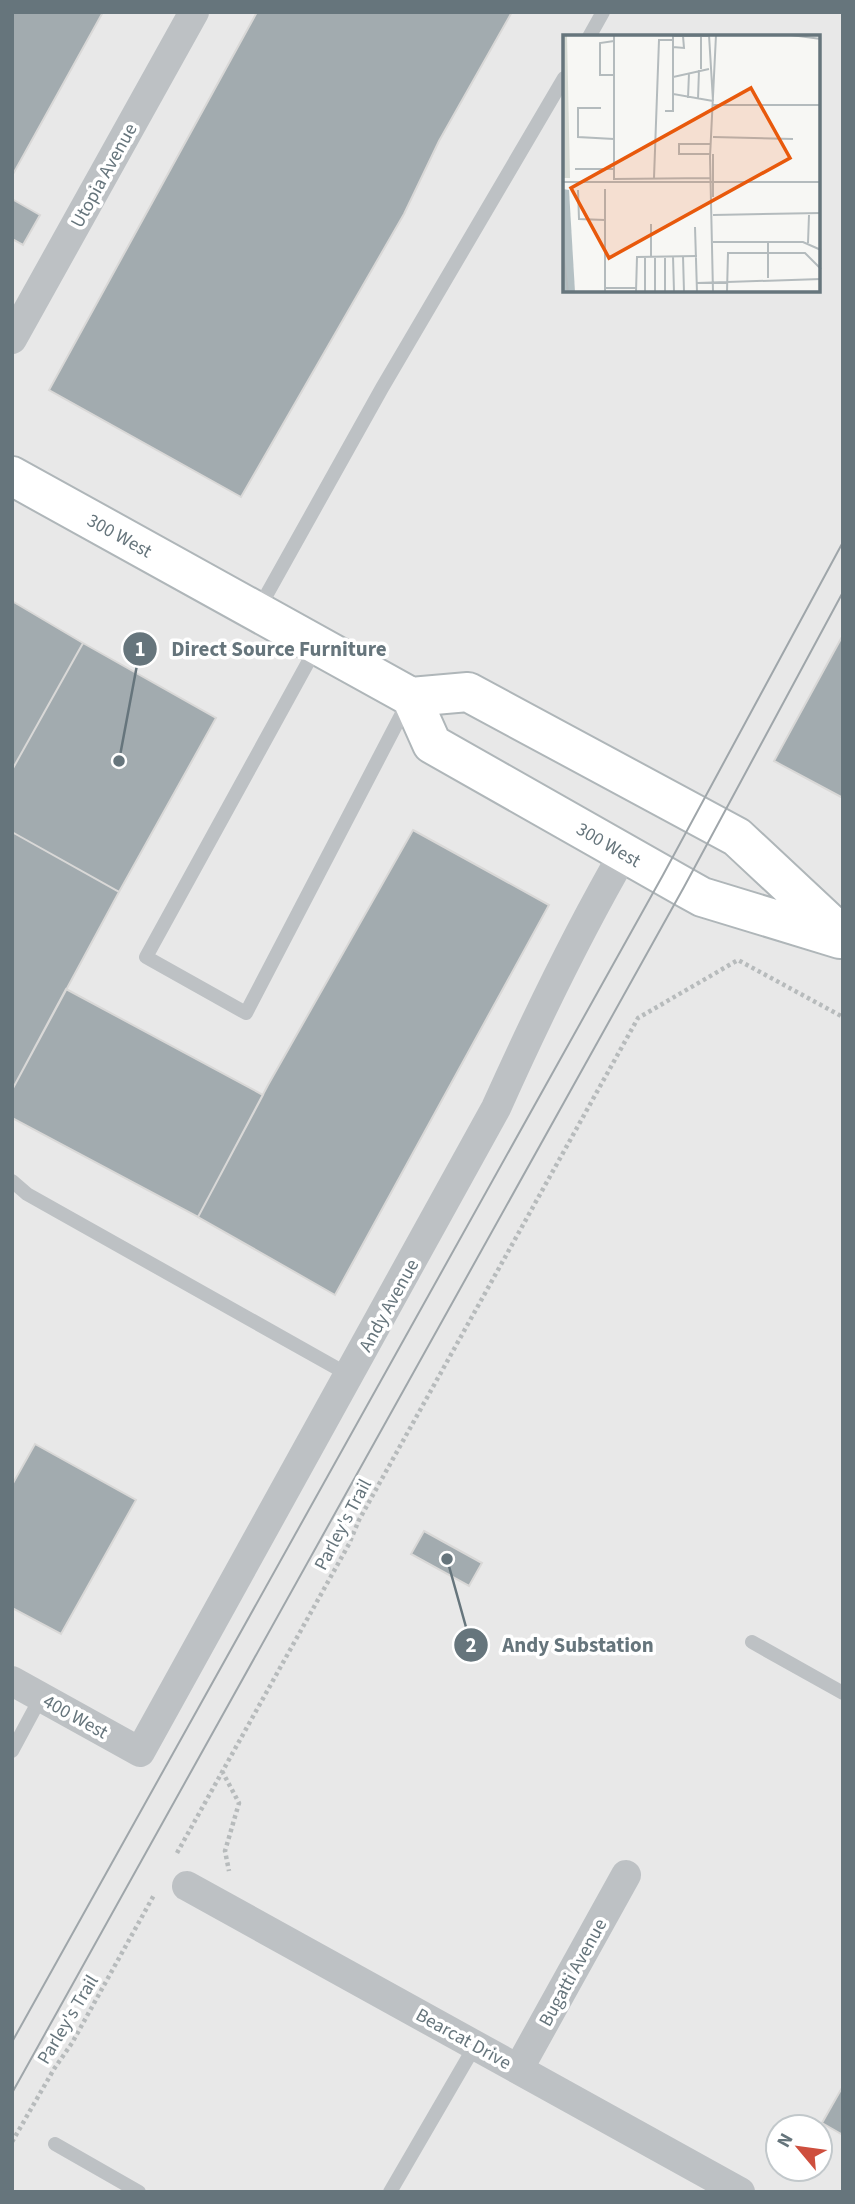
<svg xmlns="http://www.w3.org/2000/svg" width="855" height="2204" viewBox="0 0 855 2204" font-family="'Source Sans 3',sans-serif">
  <rect width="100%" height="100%" fill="#f7f7f4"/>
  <path fill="#e8e8e8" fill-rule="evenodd" d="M12,12h831v2180h-831zM564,37h254v253h-254zM778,2127h42v42h-42z"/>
  <path fill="#a2abaf" stroke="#d9d8d7" stroke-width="2" d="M12,12h91l-91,164z
    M257,12h255l-73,129 -35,73 -163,283 -192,-107z
    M12,199l28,16 -17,30 -11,-6z
    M12,601l71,42 -71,127z
    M843,635v163l-69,-37z
    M83,643l133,75 -97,174 -107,-60v-62z
    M413,830l136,75 -214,390 -137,-78 70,-132z
    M12,832l107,60 -107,198z
    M66,989l197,106 -65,122 -186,-99v-28z
    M35,1444l101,56 -75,134 -49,-26v-123z
    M424,1531l58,32 -13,23 -58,-32z
    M843,2086v49l-21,-12z"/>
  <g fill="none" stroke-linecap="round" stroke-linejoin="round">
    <defs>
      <path id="secondary" d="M12,476l399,221 57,-5 269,145 106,99
        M411,697l21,47 252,143 18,10 138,42"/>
    </defs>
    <use href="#secondary" stroke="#afb6b9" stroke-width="42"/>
    <path stroke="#b7bbbc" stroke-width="4.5" stroke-dasharray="3.5 3.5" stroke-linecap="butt" d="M222,1771l17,32 -14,48 4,20
      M177,1853l172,-309 10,-24 279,-502 100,-58 105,57
      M12,2142l42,-73 18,-26 82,-148"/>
    <path stroke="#bdc1c4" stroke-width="14" d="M589,37l14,-25
      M258,610l124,-222 182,-310
      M317,646l-171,311 100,56 162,-311
      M12,1181l15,13 322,181
      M752,1642l91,51
      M12,1751l29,-54
      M55,2144l84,48
      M390,2192l86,-148"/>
    <path stroke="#bdc1c4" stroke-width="30" d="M12,339l182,-327
      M12,1681l128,71 356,-644c39,-87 80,-172 128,-255
      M187,1886l553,306
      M519,2068l107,-193"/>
    <use href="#secondary" stroke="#fff" stroke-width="38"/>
    <path stroke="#9fa6aa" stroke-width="2" d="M12,2042l651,-1167 180,-333
      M12,2093l672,-1206 159,-295"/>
  </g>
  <g text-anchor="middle" stroke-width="7" stroke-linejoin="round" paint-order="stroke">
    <g font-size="19" fill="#66757c" stroke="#fff">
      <text transform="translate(103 175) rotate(-61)" y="7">Utopia Avenue</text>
      <text transform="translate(120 535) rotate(29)" y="7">300 West</text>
      <text transform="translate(609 844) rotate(30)" y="7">300 West</text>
      <text transform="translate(388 1305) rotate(-61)" y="7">Andy Avenue</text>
      <text transform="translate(342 1524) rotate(-62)" y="7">Parley's Trail</text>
      <text transform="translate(76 1716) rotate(29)" y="7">400 West</text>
      <text transform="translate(572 1972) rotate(-61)" y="7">Bugatti Avenue</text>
      <text transform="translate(67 2019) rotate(-59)" y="7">Parley's Trail</text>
      <text transform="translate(464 2038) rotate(29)" y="7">Bearcat Drive</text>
    </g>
  </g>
  <g transform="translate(563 35)">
    <rect width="257" height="257" fill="#f7f7f4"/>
    <path d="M0,0h4l3,143h-7z" fill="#d7dbd4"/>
    <path d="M0,154l6,1 6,102h-12z" fill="#b4c0c3"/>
    <path fill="none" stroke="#b4bbbd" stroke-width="2" d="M51,0v144l96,-1M146,0l4,66M228,0l30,4M51,6l-14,2v32h14M110,12l11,1 -1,-12M138,34v-32M146,34l-36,8v17l40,7M110,42v-41h36M125,63l1,-25M135,64l1,-29M150,70h108M38,73h-23v29l36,2M102,76h8v-17M150,102l80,2M147,119h-31v-10h32M150,119v43M12,134h39M91,143l5,-138h14M0,147h258M15,155l1,29 26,1M150,180l108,-2M88,189v32M132,192l2,65M150,207h90l18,8M205,207v36M245,208l1,-28M0,216l5,41M82,221v36M92,221v36M110,221l1,36M120,221l1,36M134,248l124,-4M42,253h31M42,257v-103M73,257l1,-35 60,-1M102,257v-36M150,257l-3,-135 6,-122M164,257l1,-39h77l16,16"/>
    <path fill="#e8590c" fill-opacity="0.15" stroke="#e8590c" stroke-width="3.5" d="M188,53l39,70 -181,100 -38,-70z"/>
    <rect width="257" height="257" fill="none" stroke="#66757c" stroke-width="3.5"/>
  </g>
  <path fill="none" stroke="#66757c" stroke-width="2.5" d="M119 761L140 649M447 1559L471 1645"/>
  <g fill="#66757c" stroke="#fff" stroke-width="2.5">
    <circle cx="119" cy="761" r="7"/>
    <circle cx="447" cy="1559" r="7"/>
    <circle cx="140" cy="649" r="18"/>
    <circle cx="471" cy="1645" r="18"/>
  </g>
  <g font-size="21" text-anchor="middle" font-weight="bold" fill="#fff">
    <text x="140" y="656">1</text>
    <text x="471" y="1652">2</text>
  </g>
  <g font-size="21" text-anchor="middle" font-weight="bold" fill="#66757c" stroke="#fff" stroke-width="7" stroke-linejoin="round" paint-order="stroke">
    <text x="279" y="656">Direct Source Furniture</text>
    <text x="578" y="1652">Andy Substation</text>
  </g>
  <rect width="855" height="2204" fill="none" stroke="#66757c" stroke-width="28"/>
  <g transform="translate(799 2148) rotate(299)"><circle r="33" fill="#ffffff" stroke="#c2c8cb" stroke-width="2"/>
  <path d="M0-5L12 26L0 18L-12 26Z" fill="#ce4f3e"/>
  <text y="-10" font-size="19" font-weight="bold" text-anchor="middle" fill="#66757c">N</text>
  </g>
</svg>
